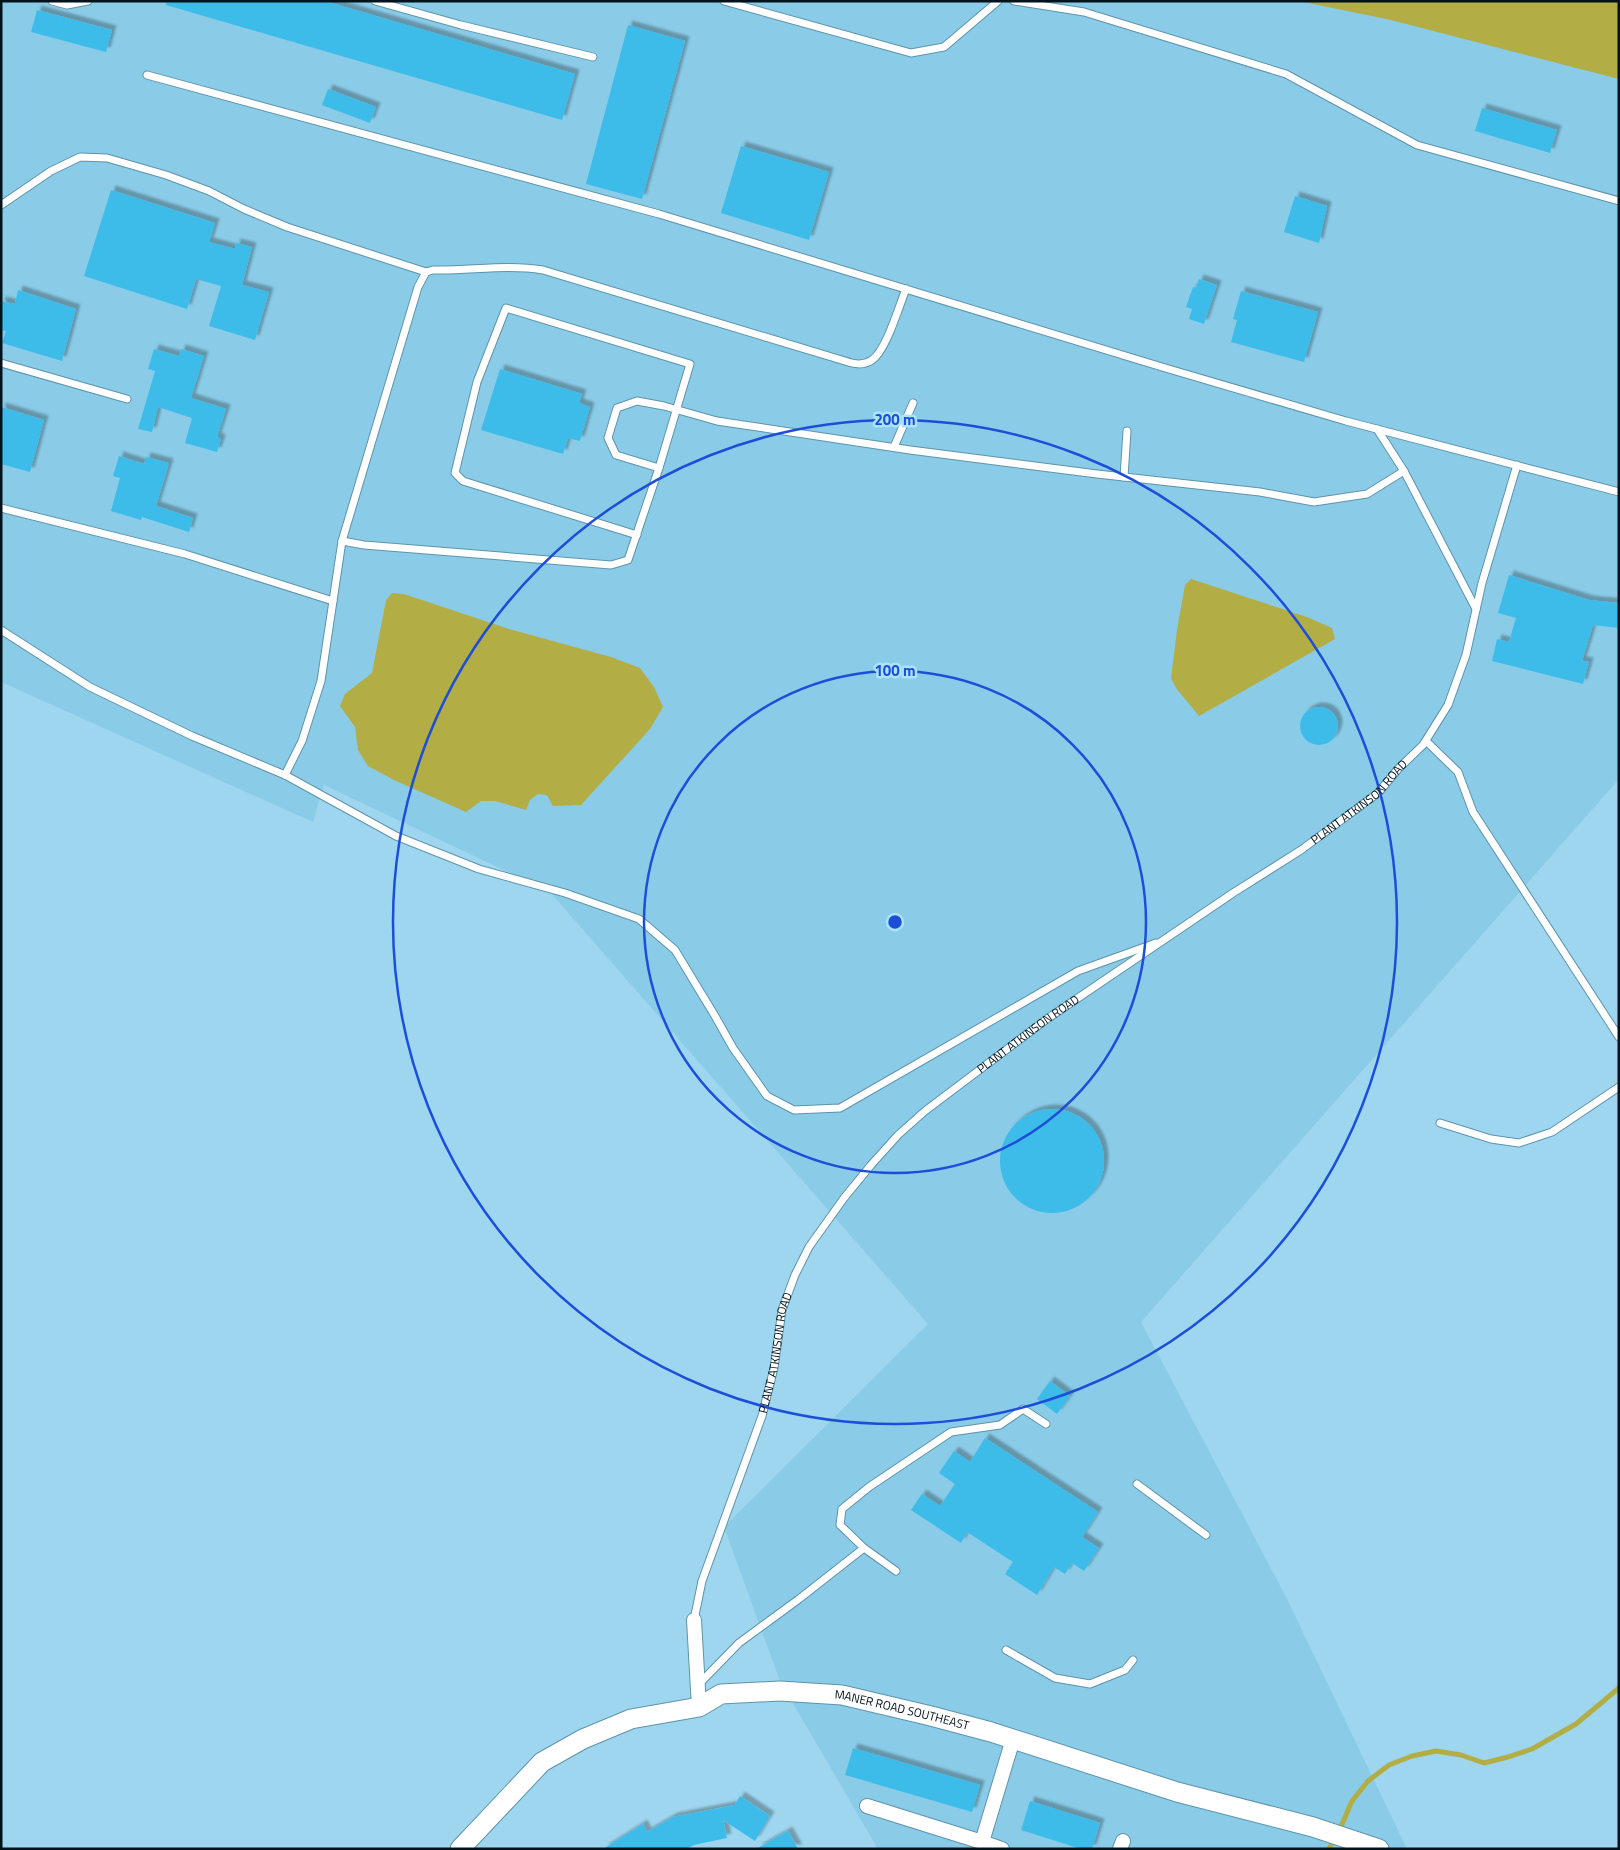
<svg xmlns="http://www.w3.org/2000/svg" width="1620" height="1850" viewBox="0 0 1620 1850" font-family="'Titillium Web',sans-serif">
  <defs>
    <filter id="shadow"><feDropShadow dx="4.5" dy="-4.5" stdDeviation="1" flood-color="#0004"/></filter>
  </defs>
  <rect width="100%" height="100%" fill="#9ed6ef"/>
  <path fill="#8acbe7" d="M1,1h1428l190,55v723l-478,543 145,275 121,252h-529l-98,-168 -56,-154 204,-203 -378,-432 -226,-107 -11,37 -312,-140z"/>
  <path fill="#b2ad44" d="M1299,1h320v78l-228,-59z
    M1191,579l116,38 25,11 3,11 -136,77 -23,-28 -5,-10 6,-48 8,-45z
    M392,593l12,1 105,35 102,28 29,11 14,19 9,20 -13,22 -69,76 -28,1 -6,-11 -9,-1 -8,6 -4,10 -31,-9h-14l-15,11 -72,-32 -26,-14 -10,-16 -3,-23 -15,-21 5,-12 27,-21 14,-73z"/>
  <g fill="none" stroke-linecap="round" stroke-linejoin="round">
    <path stroke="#b2ad44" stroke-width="5" d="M1339,1831l13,-30 16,-20 21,-16 23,-9 24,-5 25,4 23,8 24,-6 24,-8 44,-25 43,-36
      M1329,1849l6,-11"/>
  </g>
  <path fill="#3dbcea" filter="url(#shadow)" d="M166,1h158l251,73 -13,46 -396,-115z
    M37,10l75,20 -6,22 -75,-20z
    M628,25l57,16 -43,158 -56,-15z
    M328,89l48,18 -6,16 -48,-18z
    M1482,108l75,22 -7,23 -75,-22z
    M741,146l88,26 -20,68 -88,-27z
    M111,190l104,33 -6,19 26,7 1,-6 16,4 -10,38 27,7 -14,48 -46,-14 12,-40 -25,-7 -9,30 -103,-33z
    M1295,196l32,10 -8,37 -35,-11z
    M1199,279l18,6 -13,39 -15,-5 3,-10 -6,-2 7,-20 3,1z
    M18,290l58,19 -14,52 -60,-18 4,-12 -5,-1v-29l14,3z
    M1241,291l77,21 -14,50 -73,-20 6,-22 -4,-1z
    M154,349l25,7 2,-7 23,7 -13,42 35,11 -9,28 4,2 -4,13 -32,-9 7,-25 -34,-11 -6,25 -14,-3 17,-58 -7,-2z
    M500,369l82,25 -3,9 11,4 -10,34 -12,-3 -5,16 -82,-24z
    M1,407l43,13 -14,52 -29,-8z
    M119,456l25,8 2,-7 23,6 -13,43 37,12 -4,14 -47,-15 -1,3 -30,-9 9,-33 -7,-2z
    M1509,575l80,25 30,3v25l-26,-3 -11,36 7,1 -6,22 -91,-23 5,-22 12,3 7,-24 -18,-5z
    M1300 726a19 19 0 1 1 38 0a19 19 0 1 1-38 0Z
    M1000 1161a52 52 0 1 1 104 0a52 52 0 1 1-104 0Z
    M1050,1381l20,15 -13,18 -20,-15z
    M985,1438l113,74 -16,25 17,11 -15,23 -12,-8 -7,11 -11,-7 -17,28 -32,-21 8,-12 -46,-30 -6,11 -50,-33 11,-16 18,12 15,-22 -16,-11 15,-22 16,11z
    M853,1748l127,37 -8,27 -127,-37z
    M740,1796l30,20 -15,25 -32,-21 4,18 -33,7 -7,4h-84l40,-25 4,8 26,-15 62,-12z
    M1030,1801l70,22 -8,26h-11l-60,-19z
    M788,1831l10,18h-42z"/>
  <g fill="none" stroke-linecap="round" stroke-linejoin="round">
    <defs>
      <g id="lane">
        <path d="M52,1l15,4 21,-4"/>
        <path d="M375,1l86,24 132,32"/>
        <path d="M724,1l187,52 33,-6 54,-46"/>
        <path d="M1014,1l70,11 202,62 131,71 202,56"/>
        <path d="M147,75l512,139 503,153 184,54 273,71"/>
        <path d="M1,205l50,-34 29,-14 27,1 59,17 43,16 35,18 43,18 139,45"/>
        <path d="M1,363l126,36"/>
        <path d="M1377,429l27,42 72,138"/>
        <path d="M894,447l19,-44"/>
        <path d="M1124,477l3,-46"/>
        <path d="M1,508l184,46 148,47"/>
        <path d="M637,535l-174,-54 -8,-8 22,-91 29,-74 184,56 -31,104 -43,-13 -8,-17 9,-30 20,-7 27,5 53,15 193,29 187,24 163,18 54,10 53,-8 37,-23"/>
        <path d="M342,541l22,4 247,20 17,-5 31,-92"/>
        <path d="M1,630l89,57 102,49 93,39 111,61 83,33 86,24 74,26 36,31 40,66 18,32 34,48 27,14 46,-2 238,-137 78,-28"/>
        <path d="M1426,741l32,31 15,40 146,225"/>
        <path d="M285,775l17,-34 19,-60 21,-140 76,-254 8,-15 7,-2c37,1 73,-6 110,0l302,91c9,3 18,5 27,-1 14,-9 27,-54 34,-71"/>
        <path d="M1440,1123l51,16 28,4 33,-11 67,-45"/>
        <path d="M1137,1484l69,51"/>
        <path d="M864,1548l-24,-23 2,-16 27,-22 82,-55 49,-7 23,-16 23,15"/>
        <path id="s1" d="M694,1620l8,-39 60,-165 12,-48 8,-58 13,-35 14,-28 35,-49 27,-33 27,-30 27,-24 122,-92 186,-126 68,-43 77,-57 20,-24 25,-24 25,-40 18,-50 16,-72 35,-118"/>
        <path d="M1006,1650l49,28 35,6 35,-14 8,-10"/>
        <path d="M698,1685l41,-42 60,-44 65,-51 32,23"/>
      </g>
      <path id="street" d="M694,1620l5,87
        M867,1806l115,36 31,-103
        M982,1842l20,7
        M1120,1849l3,-8"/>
      <g id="secondary">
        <path id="s2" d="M460,1849l82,-87 41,-23 48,-20 68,-12 22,-13 59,-3 62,4 89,21 60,16 186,60 136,35 66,22"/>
      </g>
    </defs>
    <use href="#lane" stroke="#5d94ab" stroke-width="9"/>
    <use href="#street" stroke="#5d94ab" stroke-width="16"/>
    <use href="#secondary" stroke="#5d94ab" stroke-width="21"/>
    <use href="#lane" stroke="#fff" stroke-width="7"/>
    <use href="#street" stroke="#fff" stroke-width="14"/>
    <use href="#secondary" stroke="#fff" stroke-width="19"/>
  </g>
  <g fill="none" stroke="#1d4ed8" stroke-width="2.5">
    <circle cx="895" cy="922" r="251"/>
    <circle cx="895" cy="922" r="502"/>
  </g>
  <g text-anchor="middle" stroke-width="5" stroke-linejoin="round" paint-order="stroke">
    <g font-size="12" fill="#00121b" stroke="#aae3fc">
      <text dy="4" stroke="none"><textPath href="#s1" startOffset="1105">PLANT ATKINSON ROAD</textPath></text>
      <text dy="4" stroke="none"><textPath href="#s1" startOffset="700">PLANT ATKINSON ROAD</textPath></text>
      <text dy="4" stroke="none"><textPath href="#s1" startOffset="280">PLANT ATKINSON ROAD</textPath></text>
      <text dy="4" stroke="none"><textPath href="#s2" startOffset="496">MANER ROAD SOUTHEAST</textPath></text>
    </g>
  </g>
  <circle cx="895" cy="922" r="8" fill="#1d4ed8" stroke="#aae3fc" stroke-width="2.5"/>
  <g font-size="15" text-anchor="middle" font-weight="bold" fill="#1d4ed8" stroke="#aae3fc" stroke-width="5" stroke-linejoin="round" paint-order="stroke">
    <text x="895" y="425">200 m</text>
    <text x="895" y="676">100 m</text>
  </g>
  <rect width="1620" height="1850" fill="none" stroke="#00121b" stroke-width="5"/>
</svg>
